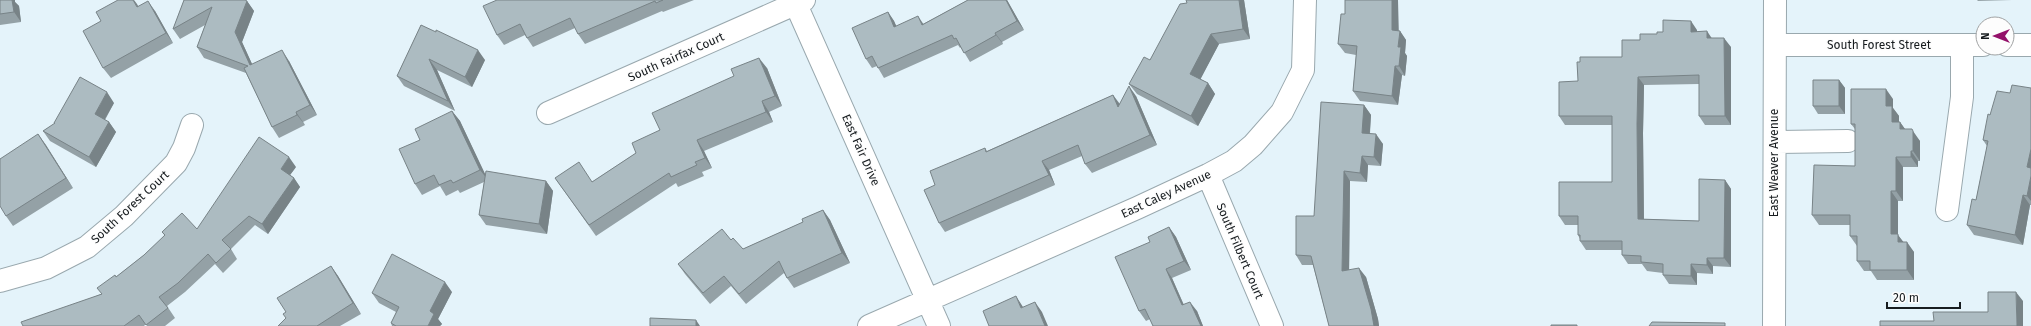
<svg xmlns="http://www.w3.org/2000/svg" width="2031" height="326" viewBox="0 0 2031 326" font-family="'Fira Sans',sans-serif">
  <rect width="100%" height="100%" fill="#e4f3fa"/>
  <g fill="none" stroke-linecap="round" stroke-linejoin="round">
    <defs>
      <path id="minor" d="M794,0l145,326
        M1775,45h208
        M2007,45h24
        M548,113l256,-113
        M1775,142l73,-1
        M1208,175l64,151
        M1947,210l15,-113v-52
        M0,281l46,-13 41,-21 37,-31 52,-53 8,-15 8,-23
        M869,326l268,-118 71,-33 26,-14 19,-16 29,-33 21,-42 2,-70
        M1774,326l1,-326"/>
    </defs>
    <use href="#minor" stroke="#99a8ae" stroke-width="24"/>
    <use href="#minor" stroke="#fff" stroke-width="22"/>
  </g>
  <path fill="#94a1a6" d="M0,0h15v2l4,4 2,16 -21,3z
    M184,0l63,1 7,10 -12,31 10,22 37,-3 28,54 -14,7 2,3 -26,13 -7,-11 -26,-54 -42,-15 -7,-11 8,-22 -25,14 -7,-10z
    M497,0h197l-31,12 -1,-1 -77,33 -7,-10 -3,-6 -42,19 -8,-12 -21,10 -7,-10z
    M968,0h39l17,30 -22,12 1,2 -33,18 -9,-15 -1,1 -2,-3 -74,33 -7,-12 -5,2 -6,-9 22,-47 6,9 2,5 27,-2z
    M1244,0l6,39 -31,5 -19,35 8,4 7,11 -17,32 -61,-32 -8,-10 21,-24 37,-57z
    M1977,0h35l-34,1z
    M138,6l17,5 18,32 -62,35 -8,-10z
    M421,25l64,35 -13,27 -35,-17 18,41 -51,-25 -7,-10z
    M1697,30v2l34,15v78h-26l-6,-9v-32l-55,1 -1,48 1,86 55,2 26,-41 6,9v78l-18,-1v8l-16,-1v12l-28,-1 -6,-9v-2l-16,-2 -5,-7h-14l-6,-9v-5h-36l-6,-9v-2l-2,-4v-10h-13l-6,-9 53,-34v-57h-47l-6,-9 19,-35 44,-24 18,-17 17,-6z
    M1398,31h2l6,9 -1,13 2,3 -2,20 -3,-1 -4,30 -38,-4 -7,-10 3,-36 -11,-2 -7,-9z
    M767,68l15,38 -13,6 4,10 -69,29 8,17 -10,4 2,4 -26,11 -2,-4 -80,53 -41,-58 37,4 44,-29 24,-23z
    M1839,80l6,8v26h-27l-5,-8z
    M2031,88v117h-1l-7,40 -49,-10 -7,-10 9,-25 11,-54 -4,-6 7,-25 20,-22z
    M1113,95l7,9 16,-8 21,49 -65,28 -7,-9 -3,-8 -33,14 6,15 -110,47 -6,-9 46,-75 2,3z
    M1893,99v9l6,8v6h1l5,7 15,12v20h-2v6h-15v34h-5v34l5,7 11,10v28h-37l-6,-9h-7l-7,-10v-15l-7,-10v-11h-31l-7,-10 43,-49v-37l-4,-5z
    M114,103l-9,17 4,2 7,10 -20,35 -46,-26 -7,-10 12,-7 -1,-1z
    M1364,105l7,10 -1,19 13,10 -2,22 -13,-1 -1,17 -17,-1 -1,89 17,7 12,42 1,7h-50l-16,-61h-11l-6,-10 18,-39z
    M452,111l8,10 25,54 61,6 7,10 -6,43 -61,-9 -7,-10 5,-33 -24,11 -2,-3 -12,6 -6,-10 -18,9 -7,-11 5,-44z
    M38,134l35,54 -60,38 -7,-10z
    M296,167l-6,8 4,3 6,9 -32,47 -13,-9 -24,24 6,10 -14,14 -8,-9 -30,28 -18,14 8,12 -10,8h-18l-1,-2 -2,2h-121l78,-32 15,-17 28,-22 21,-19 -3,-4 35,-3z
    M823,210l7,10 20,43 -56,25 -7,-10 -3,-5 -38,31 -15,-18 -21,18 -25,-30 -7,-10 53,-24 12,9 60,-27z
    M1169,227l7,10 15,33 -19,8 12,27 13,6 6,15h-50l-3,-7 -4,2 -7,-10z
    M331,266l7,10 23,38 -21,12h-62l8,-8v-6z
    M452,292l-14,27 4,5 -2,2h-48l-1,-3 5,-11 -17,-9 -7,-10z"/>
  <path fill="#788387" d="M12,0h3v2l4,4 2,16 -7,-10z
    M133,0h1l3,4 7,13 -7,-10z
    M1006,0h1l17,30 -7,-9z
    M1239,0h5l6,39 -7,-10z
    M1392,0h6l1,39 -7,-9z
    M148,1l7,10 18,32 -7,-10z
    M247,1l7,10 -12,31 15,33 -7,-10 -15,-33z
    M888,12l6,9 7,15 -7,-9z
    M918,16l6,9h-2z
    M1691,21l6,9v10l-6,-8z
    M1400,31l6,9 -1,13 2,3 -2,20 -6,-10 -1,-19z
    M1707,31l6,9 -6,-2z
    M995,33l7,9 1,2 -7,-9z
    M1211,34l8,10 -21,40 -8,-10z
    M1724,38l7,9v78l-6,-9z
    M282,50l7,11 28,54 -7,-10z
    M478,50l7,10 -13,27 -7,-10z
    M759,58l8,10 15,38 -7,-10z
    M429,59l8,11 18,41 -7,-10z
    M1395,66l7,9 -4,30 -6,-9z
    M1638,77l6,8 -1,48 1,95 -6,-9 -1,-95z
    M1839,80l6,8v26l-6,-8z
    M1208,83l7,11 -17,32 -7,-10z
    M1129,86l7,10 21,49 -7,-10z
    M1886,89l7,10v9l6,8v16l-7,-10 -6,-16z
    M107,92l7,11 -12,21 -7,-10z
    M1113,95l7,10 -2,2z
    M762,101l7,11 4,10 -7,-10z
    M1364,105l7,10 -2,28 -7,-10z
    M452,111l8,10 28,59 -8,-10z
    M296,112l7,10 2,3 -8,-10z
    M109,122l7,10 -20,35 -7,-10z
    M1900,122l7,10 -7,-3z
    M1913,131l7,10v20l-7,-10z
    M38,134l8,11 27,43 -7,-10z
    M1376,134l7,10 -2,22 -7,-9z
    M697,140l7,11 8,17 -7,-10z
    M2031,149v24l-4,-6z
    M1911,151l7,10v6l-7,-10z
    M1362,156l6,9 -1,17 -7,-9z
    M289,157l7,10 -9,12 -6,-10z
    M1896,157l7,10v34l-7,-10z
    M1042,161l7,9 6,15 -6,-10z
    M1344,171l6,10 -1,100 -7,-10z
    M2031,176v25l-4,-5z
    M294,178l6,9 -32,47 -6,-10z
    M1725,180l6,9v78l-7,-9z
    M546,181l7,10 -6,43 -8,-10z
    M1891,191l7,10v34l7,9v8l-14,-18z
    M2023,195l7,10 -7,40 -8,-10z
    M823,210l7,10 20,43 -8,-10z
    M1169,227l7,10 15,33 -7,-9z
    M1907,242l7,10v28l-7,-10z
    M1707,258l6,8v8l-6,-9z
    M1691,264l6,9v12l-6,-9z
    M331,266l7,10 23,38 -8,-11z
    M1359,268l7,9 12,42 1,7h-5z
    M1166,269l6,9 16,37 -6,-10z
    M445,282l7,10 -14,27 4,5 -2,2h-12l2,-15z
    M2016,292l7,9v25h-6z
    M1016,296l7,11 -2,1z
    M1035,302l7,10 6,14h-3z
    M1190,302l7,9 6,15h-2z
    M696,320l4,6h-4z"/>
  <path fill="#acbbc1" stroke="#788387" d="M0,0h12l2,12 -14,2z
    M118,0h15l4,7 11,-6 18,32 -63,35 -20,-37 18,-10 -5,-9z
    M184,0h61l2,1 -12,31 15,33 32,-15 28,55 -14,7 1,3 -25,12 -28,-59 4,-2 -51,-19 15,-40 -39,22z
    M497,0h166l-7,3 -1,-2 -77,33 -8,-16 -43,20 -7,-14 -23,11 -14,-29z
    M968,0h38l11,21 -22,12 1,2 -32,18 -8,-15 -2,1 -2,-4 -74,33 -6,-12 -6,3 -14,-31 36,-16 6,15 24,-11 4,9z
    M1186,0h53l4,29 -32,5 -21,40 18,9 -17,33 -62,-32 15,-27 6,3 30,-56 7,-1z
    M1345,0h47v30l8,1 -2,16h3l-2,19h-4l-3,30 -39,-5 4,-45 -19,-2 3,-30h4z
    M1663,20l28,1v11l16,-1v7h17l1,78h-26v-41l-61,2 -1,47 1,95 61,2v-42l26,1 -1,78h-17v7l-16,-1v12l-28,-1v-11l-22,-2v-6l-19,-1v-14h-42v-6h-2v-19h-19v-34h53v-66h-53v-34l19,-1 -1,-19h3v-5h42v-17h18v-6h17v-2h6z
    M421,25l15,7v-2l42,20 -13,27 -36,-18 19,42 -51,-25z
    M759,58l16,38 -13,5 4,11 -69,28 8,18 -10,4 2,3 -26,12 -2,-4 -80,52 -34,-47 24,-16 13,20 44,-29 -4,-10 28,-13 -8,-17 82,-37 -3,-7z
    M80,77l27,15 -12,22 14,8 -20,35 -46,-26 12,-8h-1z
    M1813,80h26v26h-26z
    M2012,85l19,3v61l-4,18 4,1v8l-4,20 -4,-1 -8,40 -48,-10 5,-26 4,1 12,-59 -5,-1 5,-26 2,1 7,-24 13,2z
    M1129,86l21,49 -65,29 -7,-19 -36,16 7,14 -110,48 -15,-33 11,-5 -5,-14 55,-23 1,4 127,-57 5,12z
    M1851,89h35v17h6v16h8v7h12l1,2v20h-2v6h-15v34h-5v43h7v8h9v28h-37v-9h-13v-25h-7v-21h-38l2,-50 41,1v-42h-4z
    M1321,102l43,3 -2,28 14,1 -2,23 -12,-1 -2,17 -16,-2 -2,100 17,-3 12,41 3,17h-45l-18,-70 -15,-1v-39h18z
    M452,111l28,59 -27,13 -2,-3 -12,5 -5,-10 -19,9 -16,-35 21,-9 -5,-11z
    M38,134l28,44 -60,38 -6,-10v-47z
    M259,137l30,20 -8,12 13,9 -32,46 -13,-8 -27,24 9,9 -15,14 -8,-9 -30,29 -19,14 9,11 -22,17 -7,-10 -15,11h-101l-2,-4 81,-28 -5,-6 18,-13 1,2 28,-22 21,-20 -3,-3 20,-19 15,16z
    M486,171l60,10 -7,43 -60,-9z
    M823,210l19,43 -55,25 -8,-17 -40,33 -15,-18 -21,17 -25,-29 44,-35 9,11 2,-2 10,11 60,-27 -1,-3z
    M1169,227l15,34 -18,8 16,36 8,-3 11,24h-48l-8,-17 -6,2 -24,-54 35,-15 -2,-5z
    M392,254l53,28 -15,29 4,3 -6,12h-32l-5,-3 8,-16 -27,-14z
    M331,266l22,37 -36,23h-39l8,-8 -3,-4 3,-2 -9,-14z
    M1988,292h28l1,34h-137v-5h54l-1,-9h55z
    M1016,296l5,12 14,-6 10,24h-56l-6,-15z
    M650,318l46,2v6h-46z
    M1652,322l73,1v3h-76z
    M1551,325h26v1h-26z"/>
  <g text-anchor="middle" stroke-width="3" stroke-linejoin="round" paint-order="stroke">
    <g font-size="12" fill="#171c1f" stroke="#fdfdfd">
      <text x="1879" y="49">South Forest Street</text>
      <text transform="translate(676 57) rotate(-24)" y="4">South Fairfax Court</text>
      <text transform="translate(861 150) rotate(66)" y="4">East Fair Drive</text>
      <text transform="translate(1774 163) rotate(-90)" y="4">East Weaver Avenue</text>
      <text transform="translate(1166 194) rotate(-25)" y="4">East Caley Avenue</text>
      <text transform="translate(130 207) rotate(-43)" y="4">South Forest Court</text>
      <text transform="translate(1240 251) rotate(67)" y="4">South Filbert Court</text>
    </g>
  </g>
  <g transform="translate(1995 36) rotate(270)"><circle r="19" fill="#fdfdfd" stroke="#a1a3a4"/>
  <path d="M0-3L7 15L0 10L-7 15Z" fill="#94116a"/>
  <text y="-6" font-size="11" font-weight="bold" text-anchor="middle" fill="#171c1f">N</text>
  </g>
  <path d="M1887 302v6h73v-6" fill="none" stroke="#171c1f" stroke-width="2"/>
  <text x="1893" y="302" font-size="12" fill="#171c1f" stroke="#fdfdfd" stroke-width="3" paint-order="stroke">20 m</text>
</svg>
